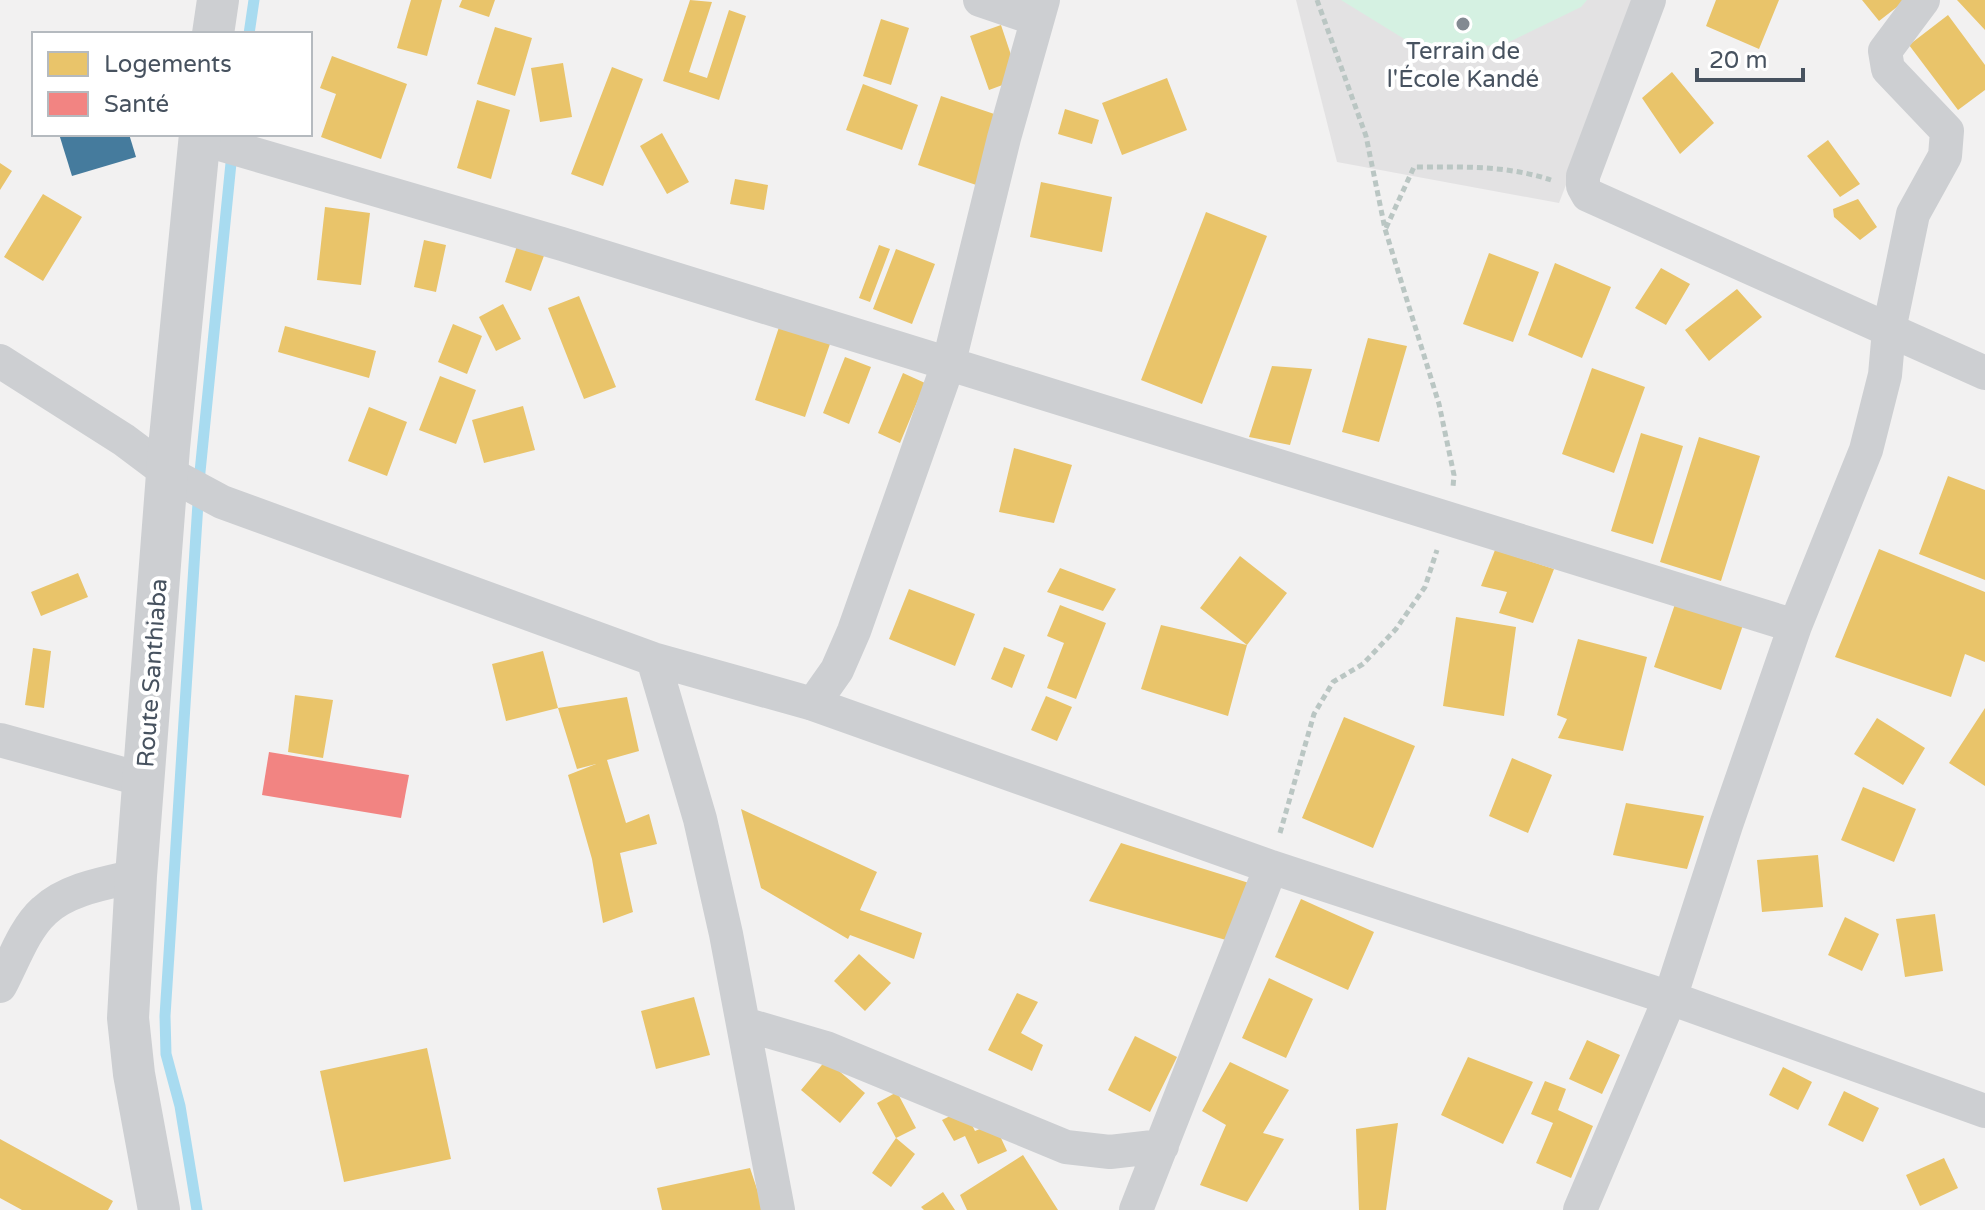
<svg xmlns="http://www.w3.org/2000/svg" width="1985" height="1210" viewBox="0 0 1985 1210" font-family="'Varela Round',sans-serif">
  <rect width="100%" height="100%" fill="#f2f1f1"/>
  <path fill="#e3e2e3" d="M1296,0h341l-78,203 -222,-41z"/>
  <path fill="#d5f1e2" d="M1341,0h246l-6,7 -78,38 -64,2 -33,-7z"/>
  <path fill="#e9c46a" d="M411,0h31l-15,56 -30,-8z
    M462,0h33l-6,17 -30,-10z
    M690,0l22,2 -23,70 18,6 22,-68 17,6 -27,84 -56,-19z
    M1716,0h63l-20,49 -53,-23z
    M1862,0h44l-27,21z
    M1957,0h28v30z
    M1948,15l37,50v25l-27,20 -49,-65z
    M881,19l28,9 -18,57 -28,-9z
    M1001,25l18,54 -30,11 -19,-54z
    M495,27l37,11 -17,58 -38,-12z
    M332,56l75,28 -26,75 -60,-22 15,-43 -16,-6z
    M563,63l9,54 -32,5 -9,-54z
    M612,67l31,12 -40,107 -32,-12z
    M1672,72l42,51 -34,31 -38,-56z
    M1167,78l20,52 -65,25 -20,-52z
    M863,84l55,21 -16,45 -56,-20z
    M941,96l65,22 -24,69 -64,-22z
    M477,100l33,10 -19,69 -34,-11z
    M1065,109l34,11 -7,24 -34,-10z
    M662,133l27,49 -22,12 -27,-48z
    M1828,140l32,44 -20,13 -33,-41z
    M0,163l12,8 -12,19z
    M735,179l33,6 -4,25 -34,-6z
    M1041,182l71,15 -10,55 -72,-15z
    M43,194l39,23 -39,64 -39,-24z
    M1858,199l19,28 -17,13 -26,-23 -1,-8z
    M325,207l45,6 -9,72 -44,-5z
    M1206,212l61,24 -65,168 -61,-24z
    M424,240l22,5 -10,47 -22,-5z
    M518,243l27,10 -14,38 -26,-9z
    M879,245l11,4 -20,53 -11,-4z
    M896,249l39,15 -23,60 -39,-15z
    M1489,253l50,19 -26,70 -50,-18z
    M1555,263l56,24 -29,71 -54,-23z
    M1661,268l29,16 -24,41 -31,-17z
    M1737,289l25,28 -53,44 -24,-31z
    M579,296l37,91 -32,12 -36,-91z
    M503,304l18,35 -25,12 -17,-34z
    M453,324l29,12 -15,38 -29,-12z
    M780,324l51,17 -26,76 -50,-17z
    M285,326l91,25 -7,27 -91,-26z
    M1368,338l39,8 -28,96 -37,-10z
    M845,357l26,10 -22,57 -26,-11z
    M1272,366l40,3 -22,76 -41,-8z
    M1592,368l53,19 -31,86 -52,-19z
    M903,373l22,10 -25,60 -22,-10z
    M440,376l36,14 -20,54 -37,-14z
    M523,406l12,44 -51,13 -12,-43z
    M369,407l38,15 -20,54 -39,-15z
    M1641,433l42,13 -30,98 -42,-13z
    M1699,437l61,19 -39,125 -61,-19z
    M1014,448l58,17 -18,58 -55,-11z
    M1948,476l37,14v90l-66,-26z
    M1879,549l106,43v70l-20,-8 -14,43 -116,-40z
    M1495,550l59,19 -21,54 -34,-10 8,-21 -26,-6z
    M1240,556l47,37 -40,52 -47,-37z
    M1060,568l56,21 -13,22 -56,-19z
    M78,573l10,24 -47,19 -10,-24z
    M909,589l66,25 -20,52 -66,-27z
    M1676,601l67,24 -22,65 -67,-23z
    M1060,605l46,18 -30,76 -29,-11 17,-45 -17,-7z
    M1456,617l60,10 -12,89 -61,-10z
    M1161,625l86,20 -19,71 -87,-27z
    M1578,639l69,18 -24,94 -65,-13 9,-19 -10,-4z
    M1004,647l21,8 -13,33 -21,-9z
    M33,648l18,3 -7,57 -19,-3z
    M543,651l15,57 -52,13 -14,-57z
    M295,695l38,5 -10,58 -35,-6z
    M1046,696l26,11 -15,34 -26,-11z
    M627,697l12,54 -32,9 19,63 23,-9 8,30 -37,9 13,59 -30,11 -11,-64 -24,-84 28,-11 -19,5 -19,-61z
    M1985,708v78l-36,-23z
    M1344,717l71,29 -42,102 -71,-30z
    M1877,718l48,30 -22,37 -49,-31z
    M1512,758l40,17 -24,58 -39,-17z
    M1863,787l53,22 -22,53 -53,-22z
    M1626,803l78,13 -17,53 -74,-14z
    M741,809l136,63 -17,38 62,23 -8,26 -64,-24 -2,4 -87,-51z
    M1121,843l128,40 -23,57 -137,-39z
    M1818,855l5,52 -61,5 -5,-52z
    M1301,899l73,33 -26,58 -73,-33z
    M1935,914l8,57 -38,6 -9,-58z
    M1845,917l34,17 -17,37 -34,-16z
    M859,954l32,29 -26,28 -31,-30z
    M1269,978l44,21 -27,59 -44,-20z
    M1017,993l21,9 -17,31 22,12 -11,26 -44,-21z
    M694,997l16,58 -54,14 -15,-58z
    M1135,1036l42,21 -27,55 -42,-22z
    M1587,1040l33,15 -18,39 -33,-15z
    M427,1048l24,111 -107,23 -24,-111z
    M1468,1057l65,25 -30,62 -62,-29z
    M826,1060l39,33 -25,30 -39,-33z
    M1230,1062l59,28 -26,43 21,6 -37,63 -47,-17 26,-60 -24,-14z
    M1783,1067l29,15 -14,28 -29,-15z
    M1545,1081l21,8 -8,21 35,16 -22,52 -35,-15 17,-40 -22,-9z
    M1844,1091l35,17 -16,34 -35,-17z
    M897,1092l19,36 -20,10 -19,-35z
    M964,1109l11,22 19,-8 13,28 -29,13 -13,-28 -11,5 -12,-21z
    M1398,1123l-12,87h-27l-3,-81z
    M896,1138l19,16 -24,33 -19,-14z
    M0,1139l113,62 -5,9h-86l-22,-12z
    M1023,1155l35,55h-91l-7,-15z
    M1944,1158l14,30 -38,18 -14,-31z
    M750,1168l14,42h-102l-5,-22z
    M943,1192l12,18h-31l-3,-3z"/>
  <path fill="#f28482" d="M269,752l140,23 -8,43 -139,-23z"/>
  <path fill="#457b9d" d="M59,134h70l7,23 -64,19z"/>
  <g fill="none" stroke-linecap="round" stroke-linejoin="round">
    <path stroke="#a8dbf0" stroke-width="11" d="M249,34l5,-34
      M197,1210l-17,-104 -14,-52 -1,-38 35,-544 32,-319"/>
    <path stroke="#bac6c3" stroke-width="5" stroke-dasharray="6 4" stroke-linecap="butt" d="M1317,0l49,136 19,93 54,175 15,71 -1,12
      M1386,228l28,-61c47,0 92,-2 137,13
      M1280,833l34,-119 19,-32 30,-18 33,-35 29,-42 12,-37"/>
    <path stroke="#cdcfd2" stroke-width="34" d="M980,0l56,19
      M1649,0l-66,176v10l5,9 397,178
      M199,138l363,106 1233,382
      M0,361l124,79 44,33 54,29 431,157 160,45 458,163 399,131 315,113
      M653,659l47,160 26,115 52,276
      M813,704l24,-34 17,-39 95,-269 55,-224 39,-138
      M0,740l144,40
      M0,986c13,-24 24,-57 44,-75 23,-22 62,-28 92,-35
      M744,1024l82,24 240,99 44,5 52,-6
      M1136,1210l135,-343
      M1580,1210l90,-212 56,-173 69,-199 71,-176 19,-75 4,-45 24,-116 32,-58 2,-25 -59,-62 -3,-18 38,-51"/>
    <path stroke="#cdcfd2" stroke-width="42" d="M213,34l5,-34
      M159,1210l-25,-136 -6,-56 8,-142 33,-428 31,-314"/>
  </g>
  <circle fill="#838a92" stroke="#fff" stroke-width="3" cx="1463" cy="24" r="8"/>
  <g text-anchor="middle" stroke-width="8" stroke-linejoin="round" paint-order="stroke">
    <g font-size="24" fill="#47525f" stroke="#fff">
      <text x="1463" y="59">Terrain de<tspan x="1463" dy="28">l'École Kandé</tspan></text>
    </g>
    <g font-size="24" fill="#47525f" stroke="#fff">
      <text transform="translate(152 673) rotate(-86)" y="8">Route Santhiaba</text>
    </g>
  </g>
  <rect x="32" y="32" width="280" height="104" fill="#ffffff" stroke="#b5babf" stroke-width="2"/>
  <rect x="48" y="52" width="40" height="24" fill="#e9c46a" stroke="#b5babf" stroke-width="2"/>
  <text x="104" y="72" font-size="24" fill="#47525f">Logements</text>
  <rect x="48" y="92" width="40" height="24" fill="#f28482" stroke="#b5babf" stroke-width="2"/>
  <text x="104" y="112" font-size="24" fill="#47525f">Santé</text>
  <path d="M1697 68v12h106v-12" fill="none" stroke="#47525f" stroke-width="4"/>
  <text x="1709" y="68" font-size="24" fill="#47525f" stroke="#ffffff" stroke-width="6" paint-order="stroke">20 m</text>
</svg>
